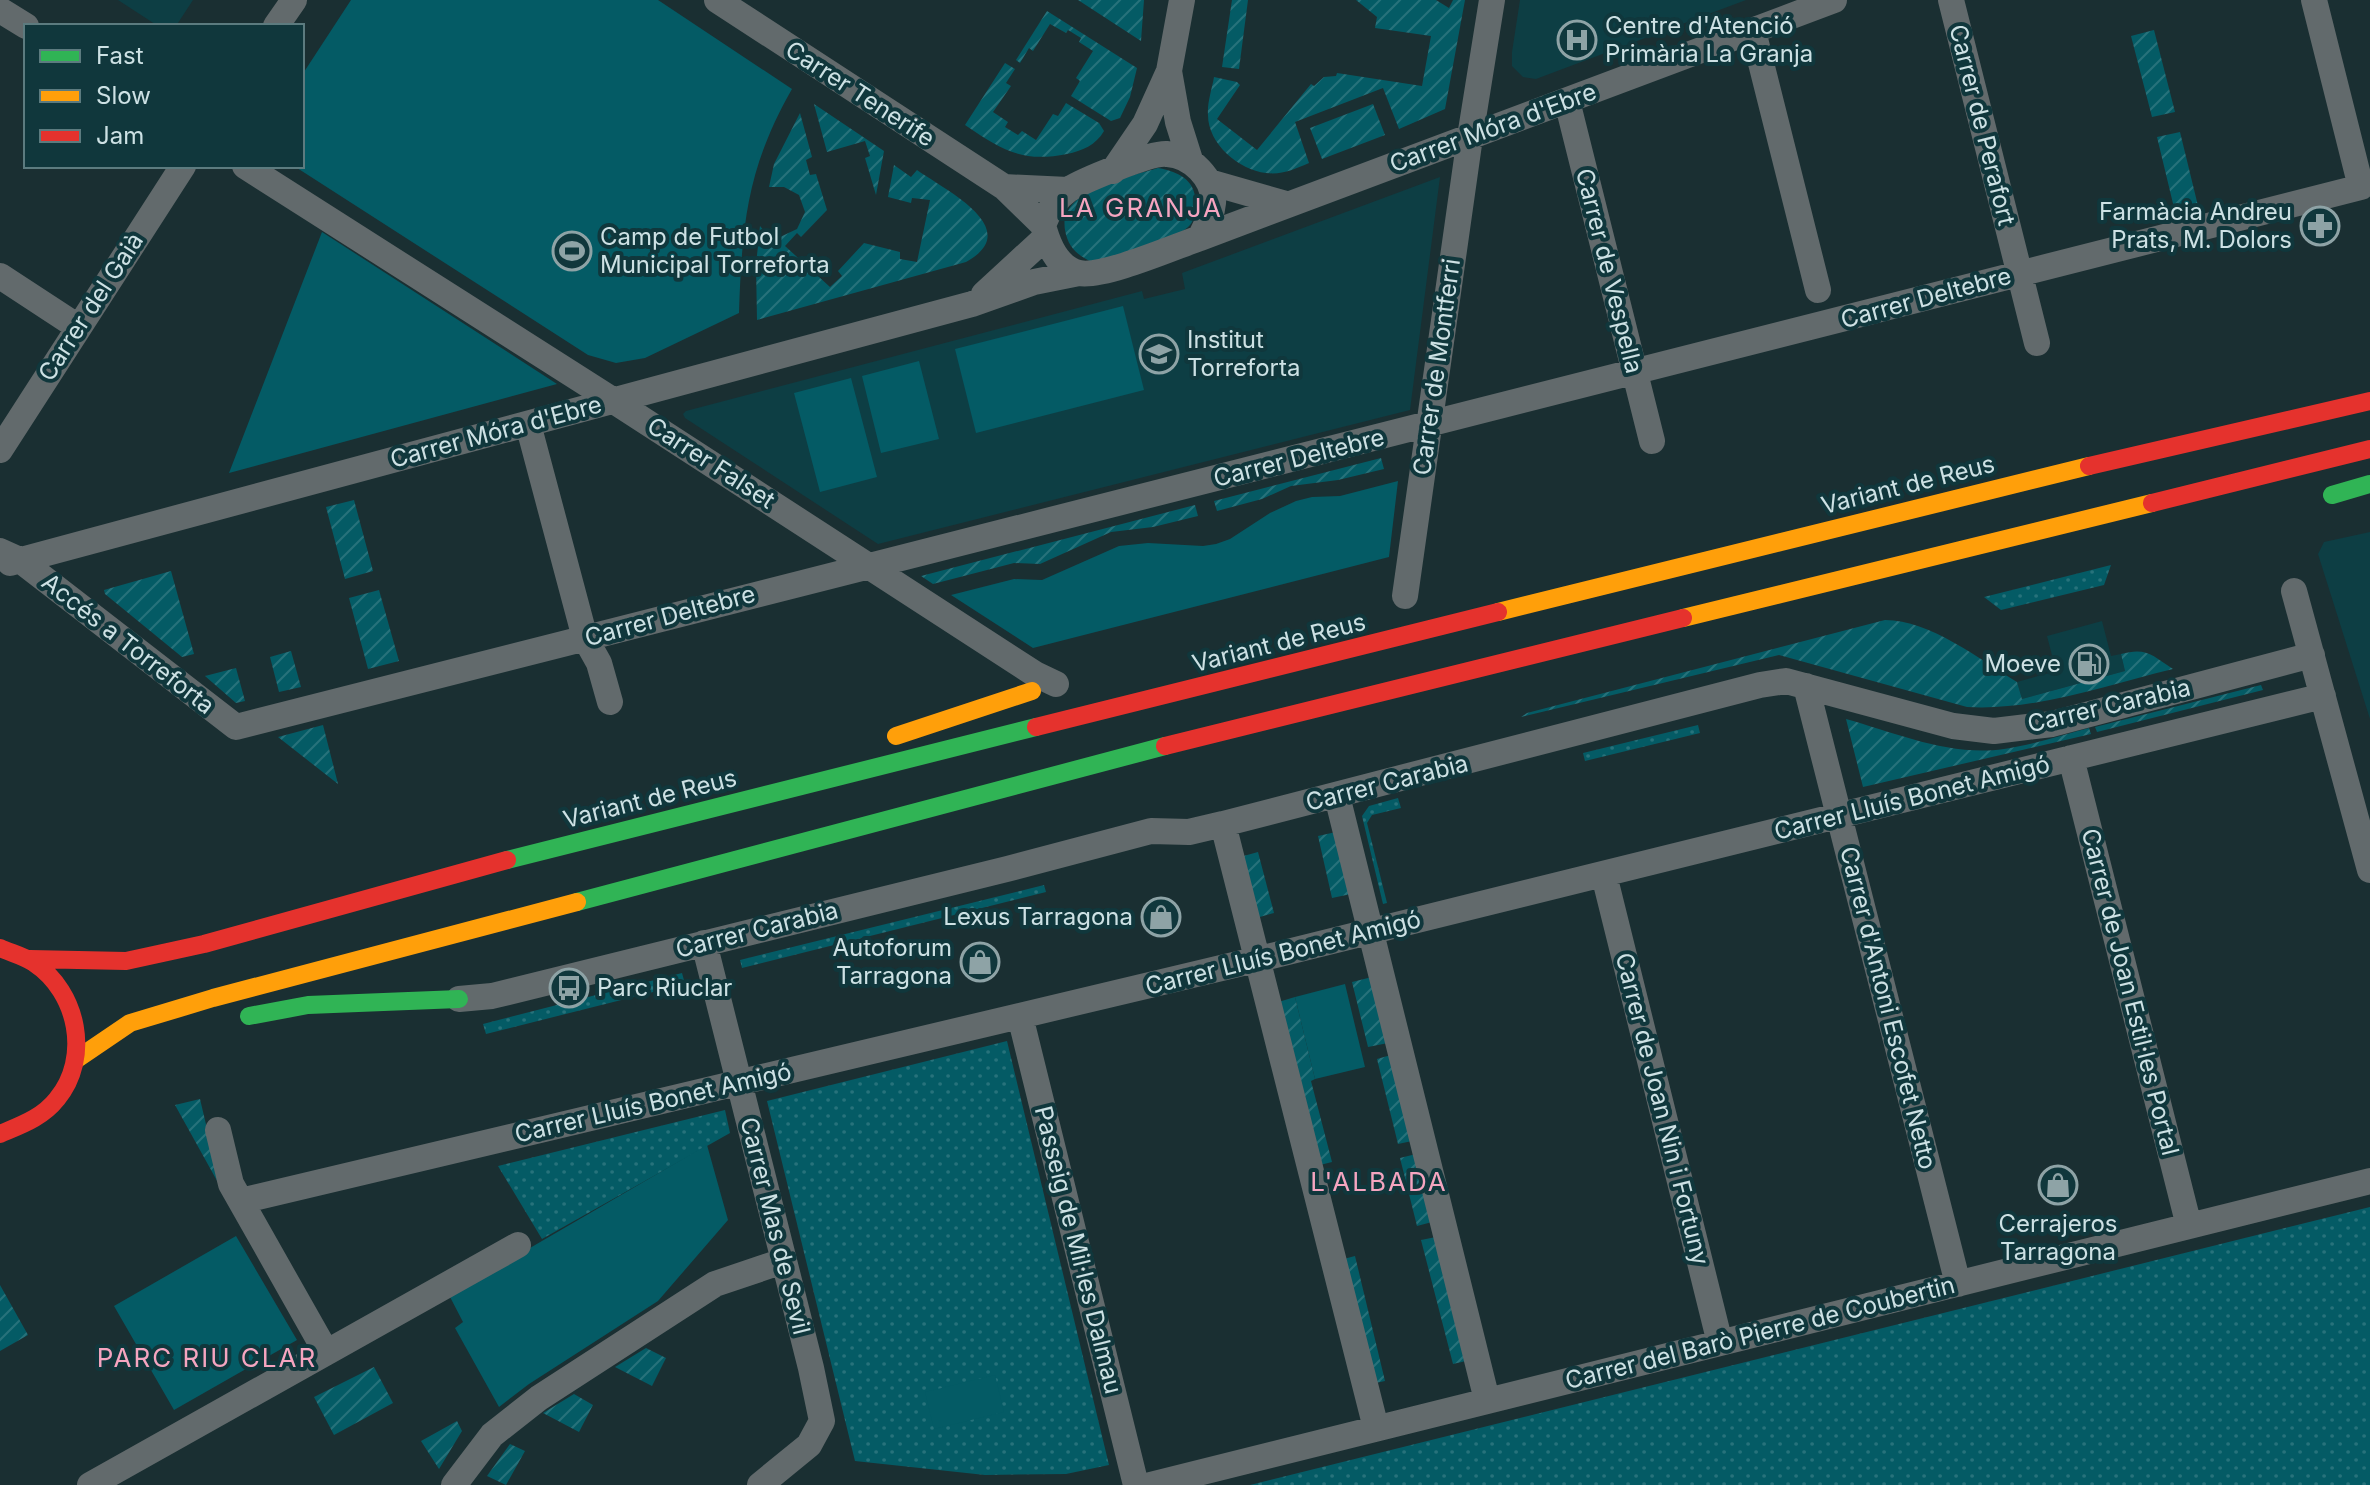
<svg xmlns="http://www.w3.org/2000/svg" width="2370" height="1485" viewBox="0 0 2370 1485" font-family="Inter,sans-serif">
  <defs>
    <pattern id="grass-dots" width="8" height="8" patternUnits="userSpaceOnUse" patternTransform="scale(2)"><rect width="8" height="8" fill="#045b65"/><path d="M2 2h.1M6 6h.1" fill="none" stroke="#27727b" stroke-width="1.8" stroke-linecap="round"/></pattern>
    <pattern id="garden-furrows" width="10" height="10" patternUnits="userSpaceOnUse" patternTransform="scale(2)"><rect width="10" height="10" fill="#045b65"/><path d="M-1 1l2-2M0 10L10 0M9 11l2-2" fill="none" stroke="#27727b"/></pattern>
  </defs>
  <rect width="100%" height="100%" fill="#1a2f32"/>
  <path fill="#0d3e44" d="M118,0h75l-17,26h-18z
    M1520,0h226l-210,79 -13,-2 -11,-11v-14z
    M1440,177l-30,233 -532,134 -193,-126 -2,-4 3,-3 456,-120 2,8 41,-10 -3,-16z
    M2370,532v187l-52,-165 6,-12z
    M2102,621l9,35 10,-2 4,17 -103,28 -5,-17 39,-11 -9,-35z"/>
  <path fill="url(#grass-dots)" d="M2111,565l-7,20 -103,25 -17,-13z
    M1698,725l2,8 -115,28 -2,-8z
    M1398,798l3,10 -29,7 -5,8 20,80 -4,1 -21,-88 7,-10z
    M1044,885l2,7 -304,76 -2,-8z
    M682,973l3,11 -199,50 -3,-10z
    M1007,1041l102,424 -43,9 -81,1 -130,-14 -88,-360z
    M725,1110l5,23 -188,106 -44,-73z
    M2370,1207v278h-1120z"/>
  <path fill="#045b65" d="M351,0h307l134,89c-45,79 -50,135 -53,224l-94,45 -29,5 -28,-8 -294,-189h8v-91z
    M322,232l235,152 -328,89z
    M1123,306l21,84 -168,43 -21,-84z
    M919,361l20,78 -58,14 -19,-77z
    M851,378l26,99 -57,15 -26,-99z
    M1398,481l-9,76 -356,91 -82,-53 63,-16 28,1 77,-34 29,-3 55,3 13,-2 14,-5 40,-26 26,-12 16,-4 28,-1z
    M1345,984l20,83 -50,12 -20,-82z
    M707,1145l21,75 -70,81 -129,83 -30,23 -44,-79 8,-6 -14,-27z
    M236,1236l61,104 -123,70 -60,-104z
    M995,1375l9,37 -70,17 -9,-37z"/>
  <path fill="url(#garden-furrows)" d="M1078,0h66l-3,41z
    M1232,0h16l-9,69 -17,-2z
    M1356,0h80l13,8 4,-8h12l-20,109 -46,20 -16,-41 -88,34 14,41c-14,6 -27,12 -43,10 -27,-3 -58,-29 -58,-58 -1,-12 4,-26 6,-38l23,5 3,3 -23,34 40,31 54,-66 3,2 10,-9 12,-1 1,-3 85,13 9,-50 -56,-8 2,-11z
    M1047,11l90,57 -7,29 -10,21 -9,3 -40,-25 9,-15 -4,-3 17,-27 -14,-9 2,-4 -13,-8 -2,3 -16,-9 -17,27 -4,-3 -9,15 -4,-3z
    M2154,30l21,82 -23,5 -21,-81z
    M1005,63l10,6 -9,14 5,3 -18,26 15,10 -3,5 13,8 4,-4 14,9 17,-26 5,2 8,-13 33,20 5,8c-8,14 -22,20 -37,23 -45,9 -65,-4 -102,-29z
    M814,104l70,47 -8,44 -11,-37 5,-2 -5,-15 -38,11z
    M1373,104l12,31 -63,24 -12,-31z
    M800,113l12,44 -6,3 4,15 6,-1 11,36 -26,27 -4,-4 -12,13 45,41 12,-11 -4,-5 26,-28 36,9v7l17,3 13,-62 -18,-2 -1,5 -23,-6 6,-32 17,12 6,-7c28,20 109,59 49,92l-209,58 -1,-55 4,-39 6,7 14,4 17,-8 8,-17 -6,-17 -15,-8h-15l5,-23z
    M2180,132l19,78 -23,6 -19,-79z
    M1158,168c16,3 34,9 37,28 2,9 1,22 -5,29 -13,16 -76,30 -98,37 -15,-7 -24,-15 -27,-32 -7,-41 65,-53 93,-62z
    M1381,458l3,11 -46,11 -47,6 -29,13 -45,12 -3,-10z
    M354,500l19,71 -28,8 -19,-72z
    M1195,505l3,11 -45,11 -42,5 -71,32 -26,-1 -81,21 -12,-8z
    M171,571l23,83 -12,3 -77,-63 -1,-4z
    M379,590l20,71 -31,8 -19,-71z
    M1885,620c45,0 94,39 132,62l5,17 103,-28 -4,-17c25,-7 31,1 52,15 -67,16 -137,42 -206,38l-188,-52 -258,62 6,-4z
    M291,651l10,36 -22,5 -9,-35z
    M236,668l9,33 -9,2 -31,-27z
    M2261,685l2,5 -166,42 -2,-5z
    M1846,719c50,14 105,38 158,30 29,-4 58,-14 85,-21l2,6 -228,53z
    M323,725l15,59 -60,-47z
    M1336,832l15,62 -19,4 -14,-62z
    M1258,852l16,61 -18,5 -16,-61z
    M1372,977l16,66 -20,4 -16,-65z
    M1295,997l20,82 -4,2 21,81 -16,4 -41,-163z
    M1391,1055l21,86 -14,3 -21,-85z
    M200,1099l21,89 -46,-83z
    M1416,1154l16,68 -15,4 -17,-68z
    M1436,1237l30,124 -13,3 -32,-124z
    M1355,1256l30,125 -14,3 -31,-124z
    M0,1285l28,50 -28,16z
    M646,1348l20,10 -14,28 -37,-19z
    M374,1367l19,36 -59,32 -20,-38z
    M574,1394l19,11 -14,27 -36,-19z
    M457,1421l5,10 -23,38 -18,-28z
    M510,1444l15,7 -19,34 -19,-9z"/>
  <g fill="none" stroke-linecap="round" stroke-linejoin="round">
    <path stroke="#626a6c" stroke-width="26" d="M717,0l287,187 39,38
      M1951,0l86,343
      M0,10l26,16
      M276,26l18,-26
      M1753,31l65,259
      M1169,71l9,51 12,38
      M1567,101l85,340
      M245,166l369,235 421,273 21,10
      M1113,171l32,-47 24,-53 13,-71
      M1209,182l77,22
      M1004,187l64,3
      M1200,238c5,-11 12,-22 13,-35 2,-24 -22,-48 -46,-49 -16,-2 -85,27 -99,36 -13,9 -20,22 -25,35 5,20 14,43 36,48 24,5 95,-26 121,-35l634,-238
      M0,276l78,51
      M984,294l62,-57
      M528,424l57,214 14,25 11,39
      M0,450l183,-284
      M0,551l20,9 216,167 2125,-540 -47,-187
      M10,563l962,-259 62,-22 45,-9
      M2294,591l76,279
      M1405,596l65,-459 22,-137
      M1806,686l152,598
      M2071,758l118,468
      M1337,796l150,604
      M1223,824l153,604
      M1604,875l116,468
      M704,943l107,425 11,53 -13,24 -49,40
      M459,999l33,-3 515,-127 144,-38 38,1 34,-8 537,-139 26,-4 167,45 41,5 58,-7 260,-69
      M1020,1016l116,469
      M218,1130l13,54 95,168
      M241,1201l1014,-241 1068,-264
      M90,1485l428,-240
      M454,1485l38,-50 47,-37 176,-114 68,-23
      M1150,1485l1220,-304"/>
    <path stroke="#30b455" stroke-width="18" d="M2332,495l38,-11
      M507,860l529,-133
      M577,902l588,-156
      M249,1016l59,-11 151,-6"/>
    <path stroke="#ff9f0a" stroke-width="18" d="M1498,612l591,-146
      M1683,618l469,-115
      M896,736l136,-45
      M77,1059l53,-36 83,-25 364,-96"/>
    <path stroke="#e5322d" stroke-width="18" d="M2089,466l281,-65
      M2152,503l218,-54
      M1036,727l462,-115
      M1165,746l518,-128
      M0,948c11,5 24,8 34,15 44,29 57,95 23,136 -15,19 -36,26 -57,35
      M30,959l96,2 78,-17 303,-84"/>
  </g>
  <defs>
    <symbol id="hospital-ring" viewBox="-11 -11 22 22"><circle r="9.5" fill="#10373c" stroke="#8ea3a6" stroke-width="1.5"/><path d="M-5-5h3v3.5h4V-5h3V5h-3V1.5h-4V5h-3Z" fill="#8ea3a6"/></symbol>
    <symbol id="pharmacy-ring" viewBox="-11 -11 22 22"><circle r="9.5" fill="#10373c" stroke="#8ea3a6" stroke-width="1.5"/><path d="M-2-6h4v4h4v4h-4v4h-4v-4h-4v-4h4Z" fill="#8ea3a6"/></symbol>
    <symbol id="stadium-ring" viewBox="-11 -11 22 22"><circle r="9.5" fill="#10373c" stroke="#8ea3a6" stroke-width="1.5"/><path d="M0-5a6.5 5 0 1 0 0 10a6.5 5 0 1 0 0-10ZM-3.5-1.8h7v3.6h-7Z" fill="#8ea3a6"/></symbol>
    <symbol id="school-ring" viewBox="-11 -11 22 22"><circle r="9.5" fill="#10373c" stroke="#8ea3a6" stroke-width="1.5"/><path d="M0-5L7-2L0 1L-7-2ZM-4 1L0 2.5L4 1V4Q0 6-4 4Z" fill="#8ea3a6"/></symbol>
    <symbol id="fuel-ring" viewBox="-11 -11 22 22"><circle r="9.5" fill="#10373c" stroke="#8ea3a6" stroke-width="1.5"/><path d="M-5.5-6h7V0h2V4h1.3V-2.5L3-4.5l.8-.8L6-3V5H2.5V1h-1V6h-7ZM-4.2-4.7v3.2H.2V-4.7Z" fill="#8ea3a6"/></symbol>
    <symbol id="shop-ring" viewBox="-11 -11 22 22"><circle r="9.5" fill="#10373c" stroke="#8ea3a6" stroke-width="1.5"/><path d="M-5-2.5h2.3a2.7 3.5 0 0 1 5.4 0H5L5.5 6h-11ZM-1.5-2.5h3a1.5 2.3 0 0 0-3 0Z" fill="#8ea3a6"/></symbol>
    <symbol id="bus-ring" viewBox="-11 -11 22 22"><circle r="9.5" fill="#10373c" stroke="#8ea3a6" stroke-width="1.5"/><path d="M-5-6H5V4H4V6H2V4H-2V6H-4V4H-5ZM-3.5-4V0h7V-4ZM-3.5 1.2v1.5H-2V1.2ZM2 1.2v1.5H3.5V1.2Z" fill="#8ea3a6"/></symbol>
  </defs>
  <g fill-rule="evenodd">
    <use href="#hospital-ring" x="1555" y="18" width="44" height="44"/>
    <use href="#pharmacy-ring" x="2298" y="204" width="44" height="44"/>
    <use href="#stadium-ring" x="550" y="229" width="44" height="44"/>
    <use href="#school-ring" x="1137" y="332" width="44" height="44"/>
    <use href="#fuel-ring" x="2067" y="642" width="44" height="44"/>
    <use href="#shop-ring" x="1139" y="895" width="44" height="44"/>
    <use href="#shop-ring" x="958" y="940" width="44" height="44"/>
    <use href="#bus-ring" x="547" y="966" width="44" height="44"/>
    <use href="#shop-ring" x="2036" y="1163" width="44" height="44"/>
  </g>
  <g text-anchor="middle" stroke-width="8" stroke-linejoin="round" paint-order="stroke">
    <g font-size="24" fill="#cde1e4" stroke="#10373c" text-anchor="start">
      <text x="1605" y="34">Centre d'Atenció<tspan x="1605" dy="28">Primària La Granja</tspan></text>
      <text x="2292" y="220" text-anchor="end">Farmàcia Andreu<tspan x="2292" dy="28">Prats, M. Dolors</tspan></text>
      <text x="600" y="245">Camp de Futbol<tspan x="600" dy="28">Municipal Torreforta</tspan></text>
      <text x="1187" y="348">Institut<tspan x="1187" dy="28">Torreforta</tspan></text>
      <text x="2061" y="672" text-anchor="end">Moeve</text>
      <text x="1133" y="925" text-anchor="end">Lexus Tarragona</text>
      <text x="952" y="956" text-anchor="end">Autoforum<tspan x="952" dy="28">Tarragona</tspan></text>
      <text x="597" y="996">Parc Riuclar</text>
      <text x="2058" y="1232" text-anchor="middle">Cerrajeros<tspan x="2058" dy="28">Tarragona</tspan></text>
    </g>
    <g font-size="24" fill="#cde1e4" stroke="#10373c">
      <text transform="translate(860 94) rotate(33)" y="8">Carrer Tenerife</text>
      <text transform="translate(1982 125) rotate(76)" y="8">Carrer de Perafort</text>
      <text transform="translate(1493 128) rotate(-20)" y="8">Carrer Móra d'Ebre</text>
      <text transform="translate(1609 271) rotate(76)" y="8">Carrer de Vespella</text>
      <text transform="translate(1926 298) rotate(-15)" y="8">Carrer Deltebre</text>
      <text transform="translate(91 307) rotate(-57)" y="8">Carrer del Gaià</text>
      <text transform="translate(1437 367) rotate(-82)" y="8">Carrer de Montferri</text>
      <text transform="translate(496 432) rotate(-15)" y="8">Carrer Móra d'Ebre</text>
      <text transform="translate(1299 458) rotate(-14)" y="8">Carrer Deltebre</text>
      <text transform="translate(711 463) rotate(33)" y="8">Carrer Falset</text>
      <text transform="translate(1908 485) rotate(-14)" y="8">Variant de Reus</text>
      <text transform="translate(670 616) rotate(-15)" y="8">Carrer Deltebre</text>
      <text transform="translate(1279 643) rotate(-14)" y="8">Variant de Reus</text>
      <text transform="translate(128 644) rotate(38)" y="8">Accés a Torreforta</text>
      <text transform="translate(2109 706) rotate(-13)" y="8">Carrer Carabia</text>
      <text transform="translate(1387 783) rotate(-14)" y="8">Carrer Carabia</text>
      <text transform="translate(1912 798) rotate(-14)" y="8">Carrer Lluís Bonet Amigó</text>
      <text transform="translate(650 799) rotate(-14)" y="8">Variant de Reus</text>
      <text transform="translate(757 930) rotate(-14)" y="8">Carrer Carabia</text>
      <text transform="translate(1283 953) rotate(-14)" y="8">Carrer Lluís Bonet Amigó</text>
      <text transform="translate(2130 992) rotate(76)" y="8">Carrer de Joan Estil·les Portal</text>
      <text transform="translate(1888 1008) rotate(76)" y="8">Carrer d'Antoni Escofet Netto</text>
      <text transform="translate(653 1103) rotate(-13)" y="8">Carrer Lluís Bonet Amigó</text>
      <text transform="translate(1662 1109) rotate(76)" y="8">Carrer de Joan Nin i Fortuny</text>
      <text transform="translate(775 1226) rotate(76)" y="8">Carrer Mas de Sevil</text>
      <text transform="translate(1078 1250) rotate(76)" y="8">Passeig de Mil·les Dalmau</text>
      <text transform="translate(1760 1333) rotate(-14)" y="8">Carrer del Barò Pierre de Coubertin</text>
    </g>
    <g font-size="26" letter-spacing="2" fill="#f5a5c0" stroke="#10373c">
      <text x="1141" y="217">LA GRANJA</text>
      <text x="1379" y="1191">L'ALBADA</text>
      <text x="207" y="1367">PARC RIU CLAR</text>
    </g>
  </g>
  <rect x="24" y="24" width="280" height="144" fill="#10373c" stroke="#5c7b7f" stroke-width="2"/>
  <rect x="40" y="50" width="40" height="12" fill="#30b455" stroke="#5c7b7f" stroke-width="2"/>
  <text x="96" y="64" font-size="24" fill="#cde1e4">Fast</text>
  <rect x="40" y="90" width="40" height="12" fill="#ff9f0a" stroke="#5c7b7f" stroke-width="2"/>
  <text x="96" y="104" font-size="24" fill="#cde1e4">Slow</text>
  <rect x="40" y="130" width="40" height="12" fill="#e5322d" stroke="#5c7b7f" stroke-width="2"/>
  <text x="96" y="144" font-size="24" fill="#cde1e4">Jam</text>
</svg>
